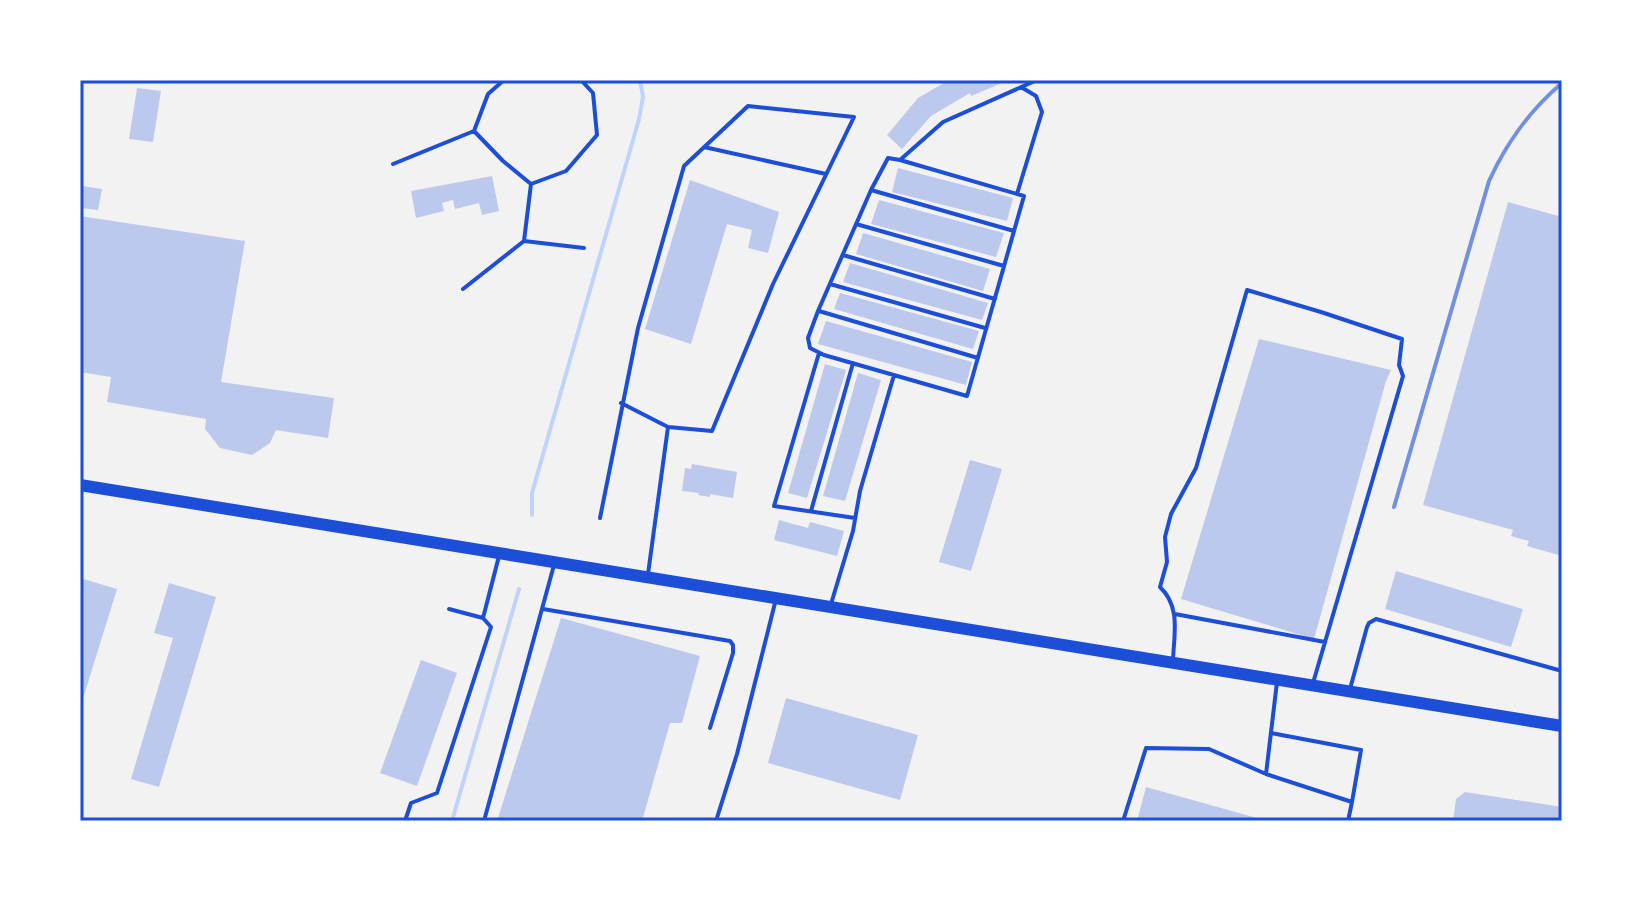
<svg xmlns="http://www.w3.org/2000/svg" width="1642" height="901" viewBox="0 0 1642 901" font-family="Ubuntu,sans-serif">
  <rect width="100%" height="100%" fill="#f2f2f2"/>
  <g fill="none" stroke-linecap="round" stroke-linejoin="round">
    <path stroke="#bfd3fe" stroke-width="4" d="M532,515v-22l107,-374 4,-22 -3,-17
      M452,821l67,-232"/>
  </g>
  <path fill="#bdc9ec" d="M949,80h60l-38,16 -1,-3 -39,23 -29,33 -15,-14 31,-37z
    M137,88l24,3 -8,51 -24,-3z
    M898,168l115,30 -6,23 -115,-29z
    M492,176l7,35 -17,4 -3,-12 -24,6 -2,-9 -11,3 2,8 -28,7 -5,-27z
    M690,180l89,32 -11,41 -20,-5 4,-18 -25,-6 -36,120 -46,-15z
    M83,186l19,3 -4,21 -18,-2z
    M879,200l125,33 -8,24 -125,-33z
    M1508,202l54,15v339l-35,-10 2,-5 -18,-5 2,-6 -90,-25z
    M80,216l165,25 -24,141 113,16 -6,40 -52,-8 -6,13 -18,12 -32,-7 -15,-19 1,-10 -99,-17 4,-25 -31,-5z
    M863,233l127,36 -7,22 -127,-37z
    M850,263l138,40 -6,17 -139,-38z
    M840,293l139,38 -6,18 -139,-40z
    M826,321l146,41 -6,23 -148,-41z
    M1259,339l132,31 -5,11 -72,258 -133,-40z
    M825,364l21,6 -39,128 -19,-5z
    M858,373l23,7 -36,121 -22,-5z
    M970,460l32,9 -31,102 -32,-9z
    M692,464l45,8 -4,26 -23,-4v3l-12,-2 1,-2 -17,-2 3,-23 6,1z
    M779,520l29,8 2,-6 34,9 -7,25 -63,-16z
    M1396,571l127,38 -12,38 -126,-38z
    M80,578l37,11 -36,116h-1z
    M169,583l47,14 -57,190 -28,-8 42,-141 -19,-5z
    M561,618l139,38 -18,67h-12l-28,98h-145z
    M421,660l36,13 -40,113 -37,-13z
    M786,698l132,37 -18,65 -132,-37z
    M1146,787l118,33v1h-127z
    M1465,792l97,15v14h-109l3,-22z"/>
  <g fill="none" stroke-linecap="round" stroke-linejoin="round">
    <path stroke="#1d4ed8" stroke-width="4" d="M474,131l29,30 28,23
      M704,147l122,27
      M888,158l12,2 124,36 -57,200 -143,-41 -14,-7 -2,-10 10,-27 53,-121z
      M900,160l43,-38 94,-42
      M393,164l81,-33 14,-37 16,-14
      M871,190l143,41
      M1017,194l25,-82 -6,-16 -15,-9
      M856,224l148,42
      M524,241l60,7
      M843,255l152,44
      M830,284l155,44
      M463,289l61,-48 7,-57 35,-13 31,-36 -4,-42 -12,-13
      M819,311l159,47
      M819,353l-45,153 81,12
      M621,403l47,24
      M811,511l42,-148
      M600,518l38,-190 46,-162 64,-60 106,11 -81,167 -61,147 -44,-4 -20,147
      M831,604l22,-73 7,-40 34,-116
      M449,609l34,9
      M543,609l187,32 3,4v8l-23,75
      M1175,614l150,28
      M1173,660c1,-26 8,-53 -13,-73l7,-25 -2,-25 6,-23 25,-46 51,-178 74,22 81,27 -3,26 4,11 -90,307
      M1277,682l-11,92 86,28 -4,19
      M1350,689l17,-62 2,-4 7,-4 186,52
      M1271,733l90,17 -9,52
      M405,821l6,-18 26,-10 54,-166 -8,-9 16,-62
      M484,821l70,-256
      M716,821l21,-67 39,-155
      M1123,821l23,-73 63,1 57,25"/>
    <path stroke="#1d4ed8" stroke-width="12" d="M80,485l1482,241"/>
    <path stroke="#7290e2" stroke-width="4" d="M1394,507l95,-326c18,-39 40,-70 73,-98"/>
  </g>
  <rect width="1642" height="901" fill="none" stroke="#ffffff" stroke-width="164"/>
  <rect x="82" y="82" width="1478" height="737" fill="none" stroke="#1d4ed8" stroke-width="3"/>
</svg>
